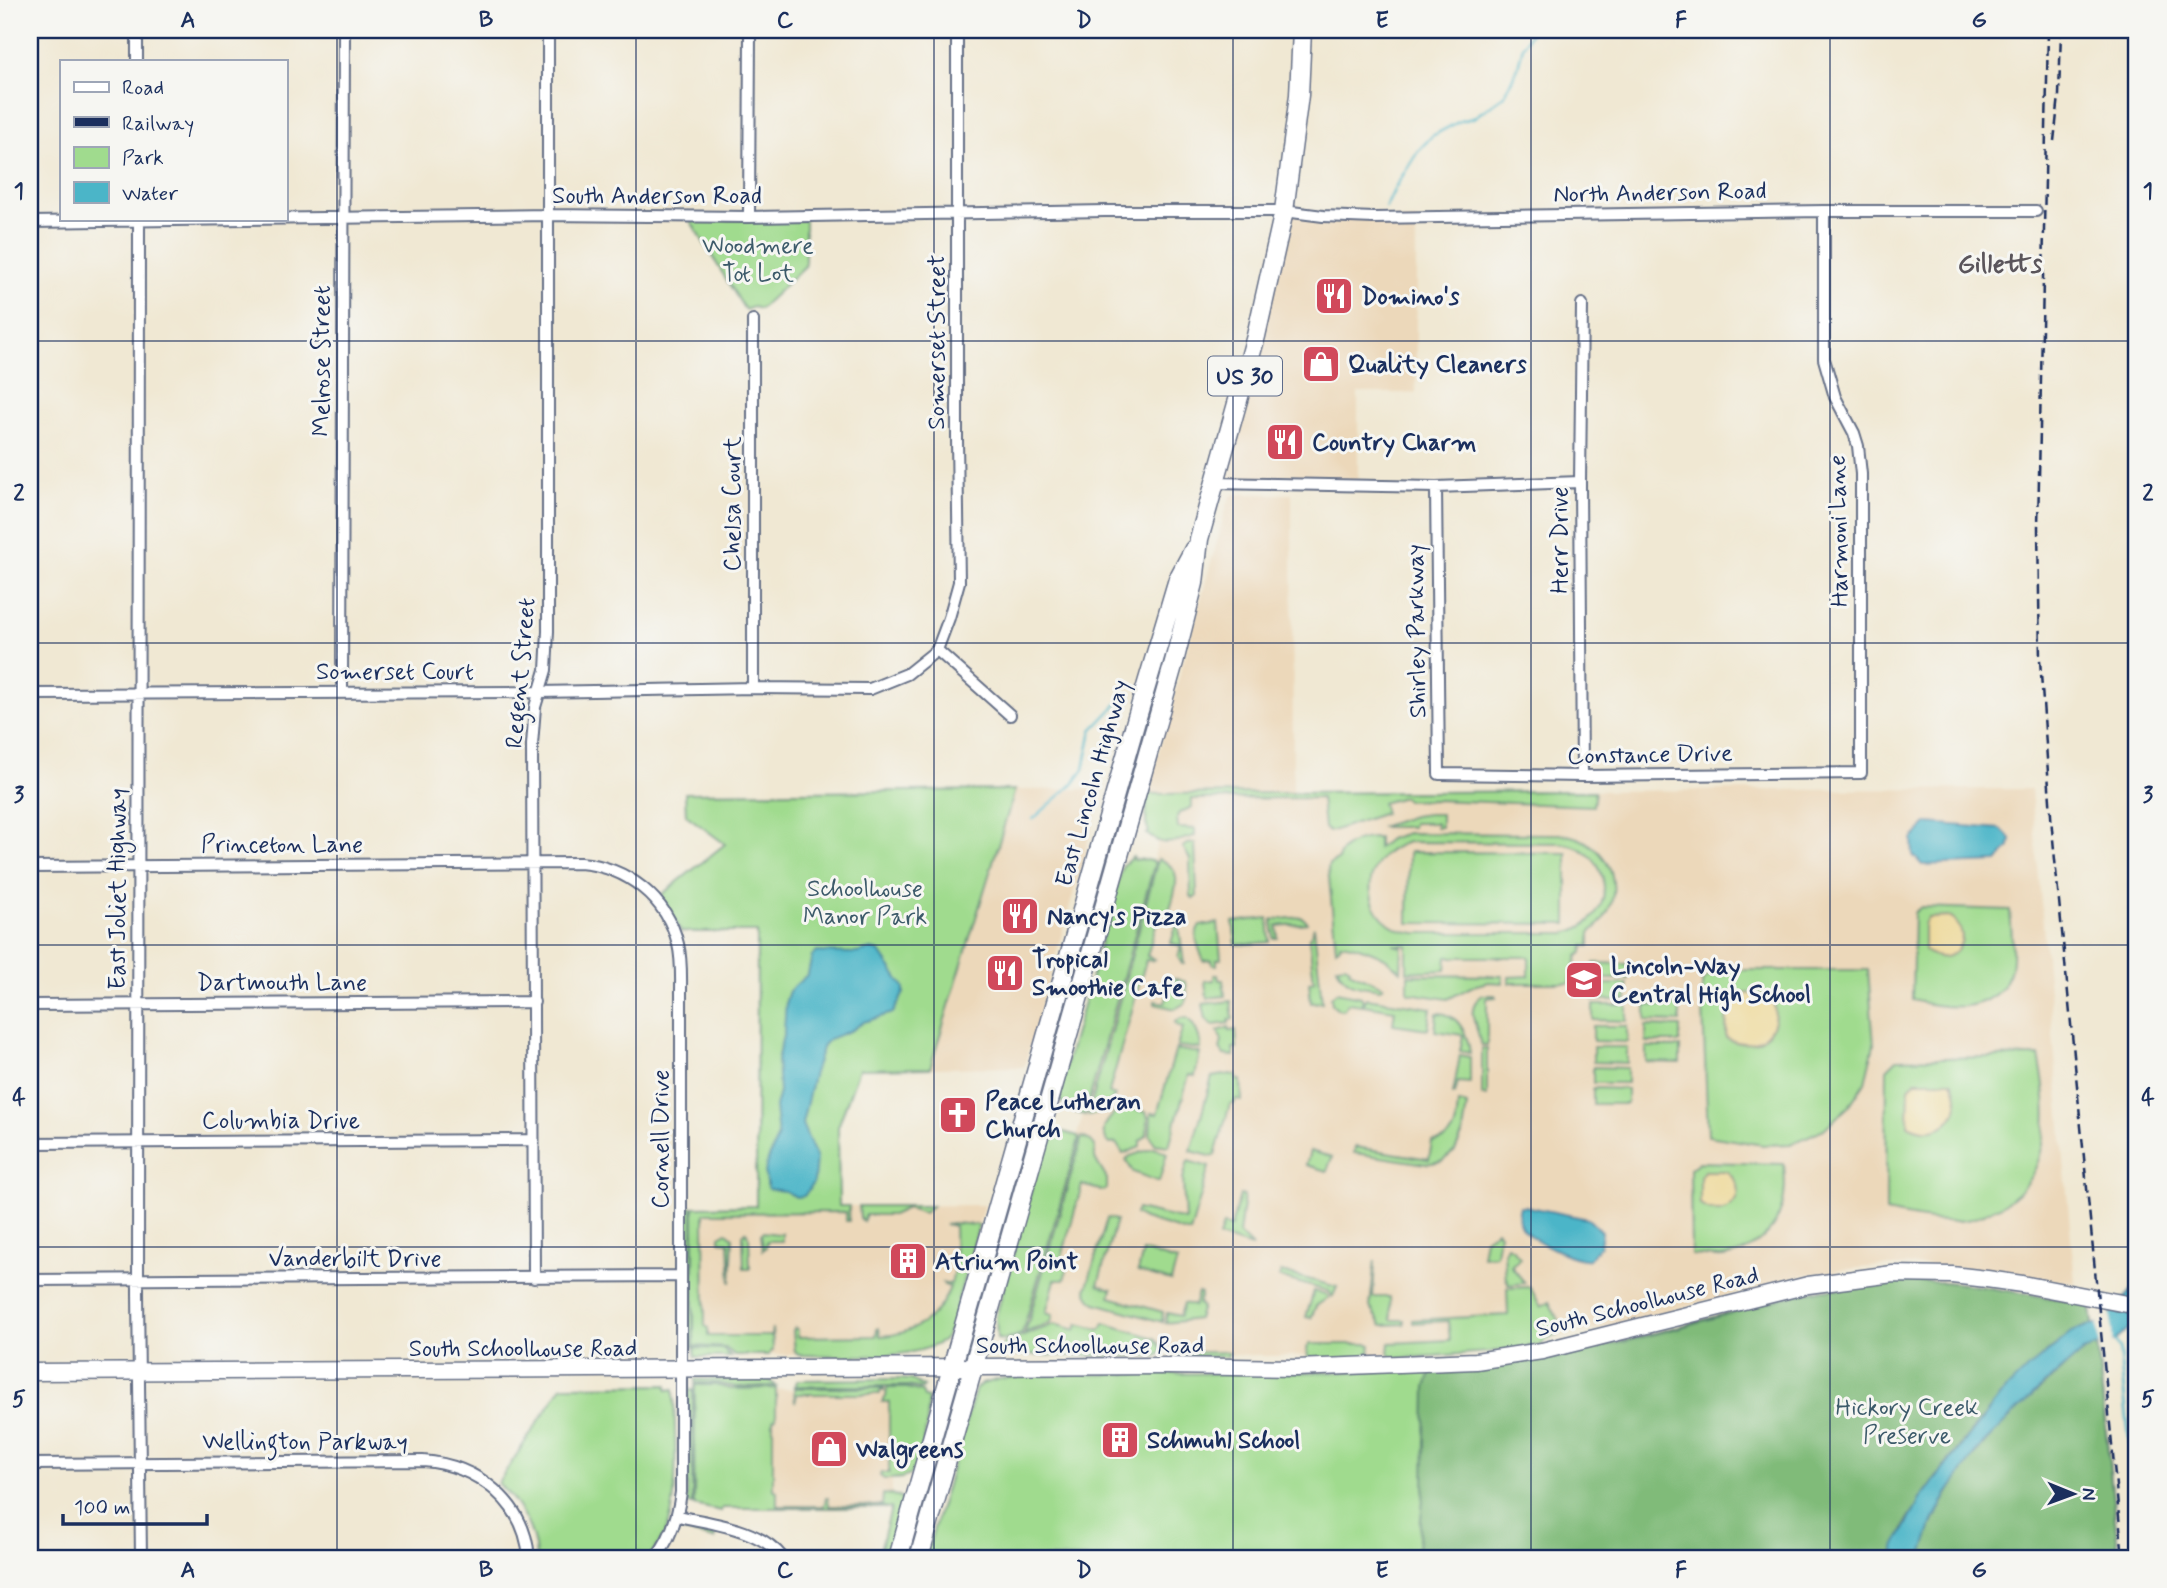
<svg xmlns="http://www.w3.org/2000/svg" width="2167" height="1588" viewBox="0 0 2167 1588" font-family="Mynerve,sans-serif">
  <rect width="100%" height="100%" fill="#f6f6f2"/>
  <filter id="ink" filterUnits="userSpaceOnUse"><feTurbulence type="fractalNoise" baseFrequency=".0143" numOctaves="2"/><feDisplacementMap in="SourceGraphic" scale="14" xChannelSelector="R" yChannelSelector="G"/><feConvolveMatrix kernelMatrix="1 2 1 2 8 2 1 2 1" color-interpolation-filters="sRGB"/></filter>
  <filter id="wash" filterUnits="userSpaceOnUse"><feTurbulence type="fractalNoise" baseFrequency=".00686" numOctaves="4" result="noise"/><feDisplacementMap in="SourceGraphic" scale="28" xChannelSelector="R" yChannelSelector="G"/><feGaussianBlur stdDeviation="1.57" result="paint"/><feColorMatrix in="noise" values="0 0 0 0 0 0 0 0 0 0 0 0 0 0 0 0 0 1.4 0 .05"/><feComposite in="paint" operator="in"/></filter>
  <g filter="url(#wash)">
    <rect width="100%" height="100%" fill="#f0e8d3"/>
    <path fill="#ecd8ba" d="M1286,214l130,6v173h-58v90l-141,-2z
      M1237,494h55l1,298 738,-3 44,494 -99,-15 -51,-3 -57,2 -60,7 -24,6 -186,49 -154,25 -185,2 -130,-6 -109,-10 132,-473 16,-73h-21l80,-289 4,-9z
      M1103,789l-79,278 -94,1 85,-278z
      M984,1205l-34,123 -3,8 -5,5 -21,9 -21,4 -166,1 -8,-7 -32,-2v-139z
      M892,1388v120h-170v-118z"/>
    <path fill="#a0db8e" stroke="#5e8576" stroke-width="2" fill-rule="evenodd" d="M805,219v47l-45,43 -7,-2 -8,3 -55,-90z
      M1015,790l-85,278 -71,1 -21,58 1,79h10v15h-3v-9l-142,1 1,113 3,2v8h63l1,-8 1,22 -5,5h-34l-8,-7 -32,-2v-139l62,-1 1,-274h-76l-11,-22 -10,-14 65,-52 -39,-29 -1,-22z
      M1595,791l-2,15 -159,-6 -28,1 -2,-4 -22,6 3,10 -56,19 -5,-4 -3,-30 -129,1v8l-13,6 -2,4 1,11 17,1v7c-19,4 -29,14 -48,-2l2,-2 -3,-9 1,-29z
      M1428,814h13v13h-5v-4h-23l-1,4h-32l33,-11z
      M1407,833l153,1c53,5 73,65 30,99v13h-6l-1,6 -5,4 -8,27h-61v-6l20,-1v-19h-82l-1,13 -39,2v-27h-14l9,2 -1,24c-5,-3 -8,-7 -13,-11 -10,-7 -35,-16 -48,-17v3l-4,3 -8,-82 1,-3 9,-4c4,-18 24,-22 40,-22v10l11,-9zM1408,842l152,1c55,6 60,77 6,90h-151c-55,-6 -61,-76 -7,-91z
      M1195,843l2,53 -4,3 -2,-3 -1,-37 -7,-12 5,-3z
      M1409,852l158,1v71l-159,-1z
      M1133,857l1,3 8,-1 13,3 -70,253c-15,-4 -24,-8 -27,-23l65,-227z
      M1158,859c28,9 17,32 11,53l-9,-1 -13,45 8,4 -2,1 -7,-1 -37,132 6,4c-6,9 -15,19 -27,20z
      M1921,907l89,3c1,16 5,51 -1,65 -17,40 -63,34 -97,25l2,-87z
      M1301,917l6,4v2l-30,3 1,12h-4l-2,-18z
      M1268,918l2,24 -34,3 -3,-23z
      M1178,919l6,45h-2l-4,-7 3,-11 -10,-3z
      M1218,923l3,36h-4v6h-4l-1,-5 -9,1c-2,-12 -12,-23 -3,-35z
      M1314,927l8,75 -11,1 -2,-21 5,-1 -5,-42z
      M1594,963l34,1v15h-35z
      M1345,965l5,3 -1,3 34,15 -3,3c-18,-3 -36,-2 -43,-23z
      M1715,970h153l6,75 -9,37 -16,24 -25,23 -33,15 -28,1 -55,-9 -6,-154z
      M1214,975h4l1,5h4l2,16 -18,2 -2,-17 9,-1z
      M1408,975l95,1v7l-15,-1 -15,4 -25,13 -40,-6z
      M1173,978l13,4 1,12 -2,9 -10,6 -20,-5v-3l10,2z
      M1594,984h33v16h-34z
      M1066,990l3,1 -13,61 -34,120 -3,-1 14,-66z
      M1336,992l25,5 2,3 -2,5 -13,-2 -5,7 -5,-1 -6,-5 -1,-7z
      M1483,995h12l1,2 -9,1v47h-6c-2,-18 -19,-37 2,-50z
      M1366,998l65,10 -3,21 -35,-5 2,-14 -32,-5z
      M1231,1001l2,18 -4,1v3l-16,2 -7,-6 -3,-15z
      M1593,1005h34v16l-34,-1z
      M1646,1005l34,1v16l-34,-1z
      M1437,1013c22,0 31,22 33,40l-10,-2 3,-16 -28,-4z
      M1181,1018h6c8,7 14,20 14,31l-24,-3 6,-19 -7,-2 -1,-3z
      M1593,1026h34v16l-34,-1z
      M1646,1026l34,1v15h-34z
      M1229,1027l1,4 6,-1 1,18h-4l1,8 -10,-1 -4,-6 2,-8 -4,-10z
      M1593,1047h34v16l-34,-1z
      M1646,1047h34v16l-34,-1z
      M1482,1048h5v48l-5,-1z
      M1176,1049l24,4 -5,23 -6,-1 -20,71 -14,-2 -5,-9 1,-22 6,1z
      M1460,1055l10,2v26l-12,-1 -3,12h-2z
      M2039,1056c12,56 14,129 -48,154 -8,4 -17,9 -25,10 -27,4 -54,-3 -80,-8l1,-143 10,-10z
      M1593,1067l34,1v15h-34z
      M1231,1074l1,1h4l1,5h4l1,21 -6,-2 -2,5h-4l-15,51 -5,1 -19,-5 21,-74z
      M1593,1088l34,1v15h-34z
      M1458,1103l9,2 -4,28 -8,18 -13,10 -16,3 -72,-11 1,-6 74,12 3,-17c26,-2 24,-18 26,-39z
      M1123,1106l23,6 2,6 -1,17 -7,6v6l-17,7 -7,-11 -6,1c-16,-14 2,-29 13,-38z
      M1063,1132l15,4 1,3 -57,195 -17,6 -8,-1 -1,-23 49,-176 6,-5z
      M1082,1137l9,4 4,5v13l12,20v10l-4,2 -21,-6 -22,79 7,4 -3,12h-9l-9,33 7,2 -2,7 -26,11z
      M1154,1148l13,5 -8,29 -26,-10 -7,-12 4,-4z
      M1310,1151l22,6 -5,14 -21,-6z
      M1188,1161l21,6 -19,66 -46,-14 -9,-5 2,-5 48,11 -2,-41z
      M1699,1162l85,2c1,15 2,29 -2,43 -7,26 -33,48 -59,50 -10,1 -22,-2 -32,-2l-1,-86z
      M1240,1195l4,1 -5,38 13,13 -33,-10 4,-12 8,2z
      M859,1206h73l-8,7 -17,-5 -15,7h-26l-3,6 -3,-3z
      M687,1207h6v137l-1,3h-4z
      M1107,1218l9,2 -18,65 14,4 -2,8 53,15 -1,10 -66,-19c-6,-3 -8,-7 -10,-13z
      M952,1223l27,2 -29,103c-2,6 -4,11 -9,14 -34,20 -103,13 -143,13l-3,-3 -2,-21 2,-3 3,2v7l78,-1 1,-7 2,-1 1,8c33,-1 59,-18 70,-49l-6,-2 -1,-2 8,1 4,-18 -1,-40 -9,-2z
      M1496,1230l3,3 -3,22 -14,1 3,-18z
      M727,1232l6,5 -2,46 -2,-41 -9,-1v-5z
      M746,1232l3,4 1,33h-6l-1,-34z
      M763,1232l15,2 4,-1v8h-15l-1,6 -3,3 -2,-16z
      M1507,1246l6,3 7,9 -9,8 14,17 -17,2v-5h-2l-2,-28z
      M1143,1251l34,10 -6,20 -33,-9z
      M1375,1260l-2,37h17l1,23h13v4l-22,1 -12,-18z
      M1281,1272l56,15 -4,9 -2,1 -3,-6 -49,-14z
      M1895,1282l70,2 125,20 8,48 21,206h-1194l51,-170 6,-4 18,-5 32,-4 307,-3 170,-8 96,-18 181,-49z
      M1530,1287l11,20 8,-5 12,23 -2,8 -12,6 -6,6 -52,7 -96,7 -4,-6 1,-10 60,-3 -2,-19 -35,2v-3l95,-5 -1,-27z
      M1314,1291l12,3 2,4 -12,8 -5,12 -5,-1z
      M1198,1293l3,1 -3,10 4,3 -4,12 -33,4 2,-10 13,3 4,-13 10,3z
      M1104,1323l51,15 7,10 -1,5 -4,3 -144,-1 -12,-7 4,-5 49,-19 22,6 2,-6 23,6z
      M1310,1344h58l3,1 -1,7 -7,8 -55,-2 -1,-10z
      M694,1348l30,1 7,8h-36z
      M1178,1352h49l2,1 -2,4 -49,-1 -2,-2z
      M695,1379l75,1 6,6 -40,1 -20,-4h-21z
      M900,1379l12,1 12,7 -2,2 -14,-3h-114l4,-6h4z
      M667,1385v5l7,-1c0,37 6,105 -6,137 -4,12 -12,22 -20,32h-112c-1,-30 -18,-55 -38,-75l64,-97z
      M695,1385h20l16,4 45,-1v30l-3,2v69l4,2v15h47l2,-8h2l1,8h53l1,-12 16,2 7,8 -15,54h-13l13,-50h-169l-1,3 -27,-6z
      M794,1388h90v3h-4v3h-83l-2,8z
      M887,1388h20l15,4 2,5 4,1c1,15 -5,67 -17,76 -8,6 -18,4 -27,5l-4,-3 1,-3h8v-71h-7l4,-5z
      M688,1390h5l-1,114 -5,-1z
      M688,1525l28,7 -2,7 -33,-8z"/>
    <path fill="#80bb79" stroke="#4e756c" stroke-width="2" d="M1895,1282h51l19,2 125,20 3,20c-19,5 -31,16 -46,28 -51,43 -89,96 -128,149 -3,8 -8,13 -12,20 -6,12 -8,27 -17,37h-473l7,-69 2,-102 7,-19c36,-1 72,-2 107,-8 83,-15 165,-40 246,-63l28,-6z
      M2097,1345l22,213h-198c19,-74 72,-130 130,-178 15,-13 27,-29 46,-35z"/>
    <path fill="#eeda9e" stroke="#84847e" stroke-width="2" d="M1950,917c28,19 1,56 -26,33v-26l4,-6z
      M1733,993l37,1c16,33 -11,61 -44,44l1,-37z
      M1915,1081h37c17,33 -11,61 -44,44l1,-37z
      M1704,1171h22c28,20 0,55 -26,33v-27z"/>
    <path fill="#4bb5c8" stroke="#337293" stroke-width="2" d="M1928,823l73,6 10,10 -1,8 -13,15 -75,3 -9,-10 -1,-16z
      M871,949l8,2 25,36v6l-11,20 -29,9 -12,8 -23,9 -6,6 -10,31 -11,48 14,33 -2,25 -10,14 -8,1 -11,-6 -17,-2 -3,-14 1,-10 12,-29 -3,-29 4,-15 -2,-32 7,-28 2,-32 3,-9 19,-17 4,-18 4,-4 41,1z
      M1520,1206h5l63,13 14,13 -2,13 -11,14c-14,2 -58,-19 -67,-31 -4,-6 -4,-15 -2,-22z
      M2137,1285v37l-22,19 -32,10 -46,40 -59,58 -31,45 -13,25 -13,39h-31l5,-5v-6l24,-46 81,-105 27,-27 45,-37 12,-5 17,-4z"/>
    <path fill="#f0e8d3" d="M2123,1296l-13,12 3,37 -13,4 -3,-29h2l5,-7z"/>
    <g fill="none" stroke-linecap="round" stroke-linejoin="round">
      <path stroke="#4bb5c8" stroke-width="2.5" d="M1386,207l10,-21 22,-35 14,-15 28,-15 13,-3 31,-22 14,-29 5,-21 9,-16
        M1033,819l40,-35 11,-15 8,-39 25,-26 10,-5
        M2115,1341l4,7 18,159"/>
    </g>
  </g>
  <g filter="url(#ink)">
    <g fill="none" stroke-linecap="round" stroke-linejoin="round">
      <defs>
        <path id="street" d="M137,30v31
          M749,217l1,-187
          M139,219l-1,1074 3,265
          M30,222l517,-7 202,2 356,-6h179l39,5 51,2 450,-7h212
          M1582,304l-2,178 2,294
          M753,320v368
          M1214,483l222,4 144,-5
          M1436,487l3,287 143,2 279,-3v-299l-3,-28 -4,-13 -19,-36 -11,-38v-148
          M937,650l73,65
          M342,693l2,-663
          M30,694l510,-2 213,-4 117,1 37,-15 30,-24 12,-32 10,-36 -2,-143v-409
          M30,867l550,-4c47,4 87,35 98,81 4,16 3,33 3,49v499c-3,25 -10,47 -26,66
          M30,1005l504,-3
          M30,1143l503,-3
          M534,1278l-2,-533 3,-38 11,-37 2,-39v-601
          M30,1280l651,-4
          M30,1464l393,-3c54,4 102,41 106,97
          M678,1516c35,8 82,12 105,42"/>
        <path id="secondary" d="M30,1372l1137,-6 129,2 180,-7 66,-10 266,-66 85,-11 59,1 35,4 35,5 115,22"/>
        <path id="primary" d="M898,1558l239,-841 41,-138 16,-30
          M919,1558l255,-896 20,-79 5,-44 57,-203 28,-125 15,-116 3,-65"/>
      </defs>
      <use href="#street" stroke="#667087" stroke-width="14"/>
      <use href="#secondary" stroke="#667087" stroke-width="19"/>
      <use href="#primary" stroke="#667087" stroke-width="21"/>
      <use href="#street" stroke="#fff" stroke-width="10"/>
      <use href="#secondary" stroke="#fff" stroke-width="16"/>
      <use href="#primary" stroke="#fff" stroke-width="18"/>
      <path stroke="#1b2f5e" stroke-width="2.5" stroke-dasharray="10 5" stroke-linecap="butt" d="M2048,30l-10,497 2,133 12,169 71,729
        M2054,141l5,-45 2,-66"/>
    </g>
  </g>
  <path fill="none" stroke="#1b2f5e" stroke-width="2" stroke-opacity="0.55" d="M337,30v1528M636,30v1528M934,30v1528M1233,30v1528M1531,30v1528M1830,30v1528M30,341h2107M30,643h2107M30,945h2107M30,1247h2107"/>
  <defs>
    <symbol id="restaurant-square" viewBox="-11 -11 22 22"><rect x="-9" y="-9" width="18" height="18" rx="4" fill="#d1495b" stroke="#f6f6f2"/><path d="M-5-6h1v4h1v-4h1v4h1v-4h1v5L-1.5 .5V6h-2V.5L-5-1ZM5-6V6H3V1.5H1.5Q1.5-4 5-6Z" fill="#fff"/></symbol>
    <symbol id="shop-square" viewBox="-11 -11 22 22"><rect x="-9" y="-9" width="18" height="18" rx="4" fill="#d1495b" stroke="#f6f6f2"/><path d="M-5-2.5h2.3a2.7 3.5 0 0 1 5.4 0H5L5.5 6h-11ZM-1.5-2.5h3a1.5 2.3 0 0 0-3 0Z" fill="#fff"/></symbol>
    <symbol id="school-square" viewBox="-11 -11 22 22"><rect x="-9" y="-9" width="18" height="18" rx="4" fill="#d1495b" stroke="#f6f6f2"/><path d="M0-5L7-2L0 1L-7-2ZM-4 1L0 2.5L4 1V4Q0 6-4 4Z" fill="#fff"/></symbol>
    <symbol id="church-square" viewBox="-11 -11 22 22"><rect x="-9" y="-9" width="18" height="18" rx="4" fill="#d1495b" stroke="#f6f6f2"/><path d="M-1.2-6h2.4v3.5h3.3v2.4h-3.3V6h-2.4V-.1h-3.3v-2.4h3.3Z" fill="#fff"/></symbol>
    <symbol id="building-square" viewBox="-11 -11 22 22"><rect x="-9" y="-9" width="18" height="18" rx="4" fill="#d1495b" stroke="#f6f6f2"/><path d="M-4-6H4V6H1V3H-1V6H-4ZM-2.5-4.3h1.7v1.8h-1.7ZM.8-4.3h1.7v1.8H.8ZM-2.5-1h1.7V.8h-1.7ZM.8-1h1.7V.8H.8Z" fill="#fff"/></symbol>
  </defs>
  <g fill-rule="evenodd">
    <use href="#restaurant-square" x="1312" y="274" width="44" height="44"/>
    <use href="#shop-square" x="1299" y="342" width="44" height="44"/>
    <use href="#restaurant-square" x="1263" y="420" width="44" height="44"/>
    <use href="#restaurant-square" x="998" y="894" width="44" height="44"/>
    <use href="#restaurant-square" x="983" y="951" width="44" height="44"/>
    <use href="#school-square" x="1562" y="958" width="44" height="44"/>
    <use href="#church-square" x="936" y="1093" width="44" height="44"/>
    <use href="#building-square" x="886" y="1239" width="44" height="44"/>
    <use href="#building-square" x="1098" y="1418" width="44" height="44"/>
    <use href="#shop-square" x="807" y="1427" width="44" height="44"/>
  </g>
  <g text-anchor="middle" stroke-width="6" stroke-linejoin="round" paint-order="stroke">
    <rect fill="#f6f6f2" stroke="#5d6b8a" stroke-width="2" x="1208" y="356.5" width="74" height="39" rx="5"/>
    <g font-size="23" font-weight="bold" fill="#1b2f5e">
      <text x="1245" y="384">US 30</text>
    </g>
    <g font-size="24" fill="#1b2f5e" stroke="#f6f6f2">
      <text transform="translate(1660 192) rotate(-1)" y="8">North Anderson Road</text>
      <text x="657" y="203">South Anderson Road</text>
      <text transform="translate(936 342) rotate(-90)" y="8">Somerset Street</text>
      <text transform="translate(321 361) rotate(-90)" y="8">Melrose Street</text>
      <text transform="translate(732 504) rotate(-90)" y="8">Chelsa Court</text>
      <text transform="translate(1838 531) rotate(-91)" y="8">Harmoni Lane</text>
      <text transform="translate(1559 540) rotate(-90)" y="8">Herr Drive</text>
      <text transform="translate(1416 631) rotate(-91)" y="8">Shirley Parkway</text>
      <text x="395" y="679">Somerset Court</text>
      <text transform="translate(520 673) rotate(-85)" y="8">Regent Street</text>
      <text transform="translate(1650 754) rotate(-1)" y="8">Constance Drive</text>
      <text transform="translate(1092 783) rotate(-74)" y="8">East Lincoln Highway</text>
      <text x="282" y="852">Princeton Lane</text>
      <text transform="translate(117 889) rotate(-90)" y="8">East Joliet Highway</text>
      <text x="282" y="990">Dartmouth Lane</text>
      <text x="281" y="1128">Columbia Drive</text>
      <text transform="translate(660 1139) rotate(-90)" y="8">Cornell Drive</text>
      <text x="355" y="1266">Vanderbilt Drive</text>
      <text transform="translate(1647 1301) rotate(-14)" y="8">South Schoolhouse Road</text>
      <text x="1090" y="1353">South Schoolhouse Road</text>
      <text x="523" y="1356">South Schoolhouse Road</text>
      <text x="305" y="1449">Wellington Parkway</text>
    </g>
    <g font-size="24" fill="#3c5a6a" stroke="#f6f6f2">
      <text x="758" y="253">Woodmere<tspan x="758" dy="28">Tot Lot</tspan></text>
      <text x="865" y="896">Schoolhouse<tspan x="865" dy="28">Manor Park</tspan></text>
      <text x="1907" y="1415">Hickory Creek<tspan x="1907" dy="28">Preserve</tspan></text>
    </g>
    <g font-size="24" font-weight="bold" fill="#1b2f5e" stroke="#f6f6f2" text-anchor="start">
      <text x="1361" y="304">Domino's</text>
      <text x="1348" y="372">Quality Cleaners</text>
      <text x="1312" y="450">Country Charm</text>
      <text x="1047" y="924">Nancy's Pizza</text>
      <text x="1032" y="967">Tropical<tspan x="1032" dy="28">Smoothie Cafe</tspan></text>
      <text x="1611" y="974">Lincoln-Way<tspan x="1611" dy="28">Central High School</tspan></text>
      <text x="985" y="1109">Peace Lutheran<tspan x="985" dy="28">Church</tspan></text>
      <text x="935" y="1269">Atrium Point</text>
      <text x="1147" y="1448">Schmuhl School</text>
      <text x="856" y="1457">Walgreens</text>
    </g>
    <g font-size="26" font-weight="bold" fill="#5a555b" stroke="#f6f6f2">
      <text x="2000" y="272">Gilletts</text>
    </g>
  </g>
  <rect width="2167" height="1588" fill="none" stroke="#f6f6f2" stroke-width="77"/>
  <rect x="60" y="60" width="228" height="161" fill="#f6f6f2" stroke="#9ea6b7" stroke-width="2"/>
  <rect x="74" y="82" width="35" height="10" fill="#ffffff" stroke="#9ea6b7" stroke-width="2"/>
  <text x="122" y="94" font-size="21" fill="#1b2f5e">Road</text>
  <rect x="74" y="117" width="35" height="10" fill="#1b2f5e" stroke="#9ea6b7" stroke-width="2"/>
  <text x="122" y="130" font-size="21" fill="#1b2f5e">Railway</text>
  <rect x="74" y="147" width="35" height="21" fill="#a0db8e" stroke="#9ea6b7" stroke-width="2"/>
  <text x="122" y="164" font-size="21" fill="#1b2f5e">Park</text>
  <rect x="74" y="182" width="35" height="21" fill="#4bb5c8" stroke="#9ea6b7" stroke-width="2"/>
  <text x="122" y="200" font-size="21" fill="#1b2f5e">Water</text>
  <g transform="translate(2073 1494) rotate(91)" stroke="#f6f6f2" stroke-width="5" paint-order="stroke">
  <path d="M0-5L12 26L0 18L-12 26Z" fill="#1b2f5e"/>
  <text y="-10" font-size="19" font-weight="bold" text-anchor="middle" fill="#1b2f5e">N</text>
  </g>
  <path d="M63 1514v10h144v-10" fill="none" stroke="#1b2f5e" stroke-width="3.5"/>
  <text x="74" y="1514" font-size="21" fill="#1b2f5e" stroke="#f6f6f2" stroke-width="5" paint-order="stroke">100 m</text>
  <rect x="38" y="38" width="2090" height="1512" fill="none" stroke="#1b2f5e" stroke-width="2.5"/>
  <g font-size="23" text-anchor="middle" font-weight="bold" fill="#1b2f5e">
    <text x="188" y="27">A</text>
    <text x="486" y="27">B</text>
    <text x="785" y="27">C</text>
    <text x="1084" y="27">D</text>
    <text x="1382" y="27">E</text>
    <text x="1681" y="27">F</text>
    <text x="1979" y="27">G</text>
    <text x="19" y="198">1</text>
    <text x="2148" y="198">1</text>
    <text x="19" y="500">2</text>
    <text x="2148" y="500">2</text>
    <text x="19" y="802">3</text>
    <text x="2148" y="802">3</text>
    <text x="19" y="1104">4</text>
    <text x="2148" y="1104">4</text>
    <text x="19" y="1406">5</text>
    <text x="2148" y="1406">5</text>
    <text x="188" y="1577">A</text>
    <text x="486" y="1577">B</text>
    <text x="785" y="1577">C</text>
    <text x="1084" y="1577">D</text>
    <text x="1382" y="1577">E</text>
    <text x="1681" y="1577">F</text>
    <text x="1979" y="1577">G</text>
  </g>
</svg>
